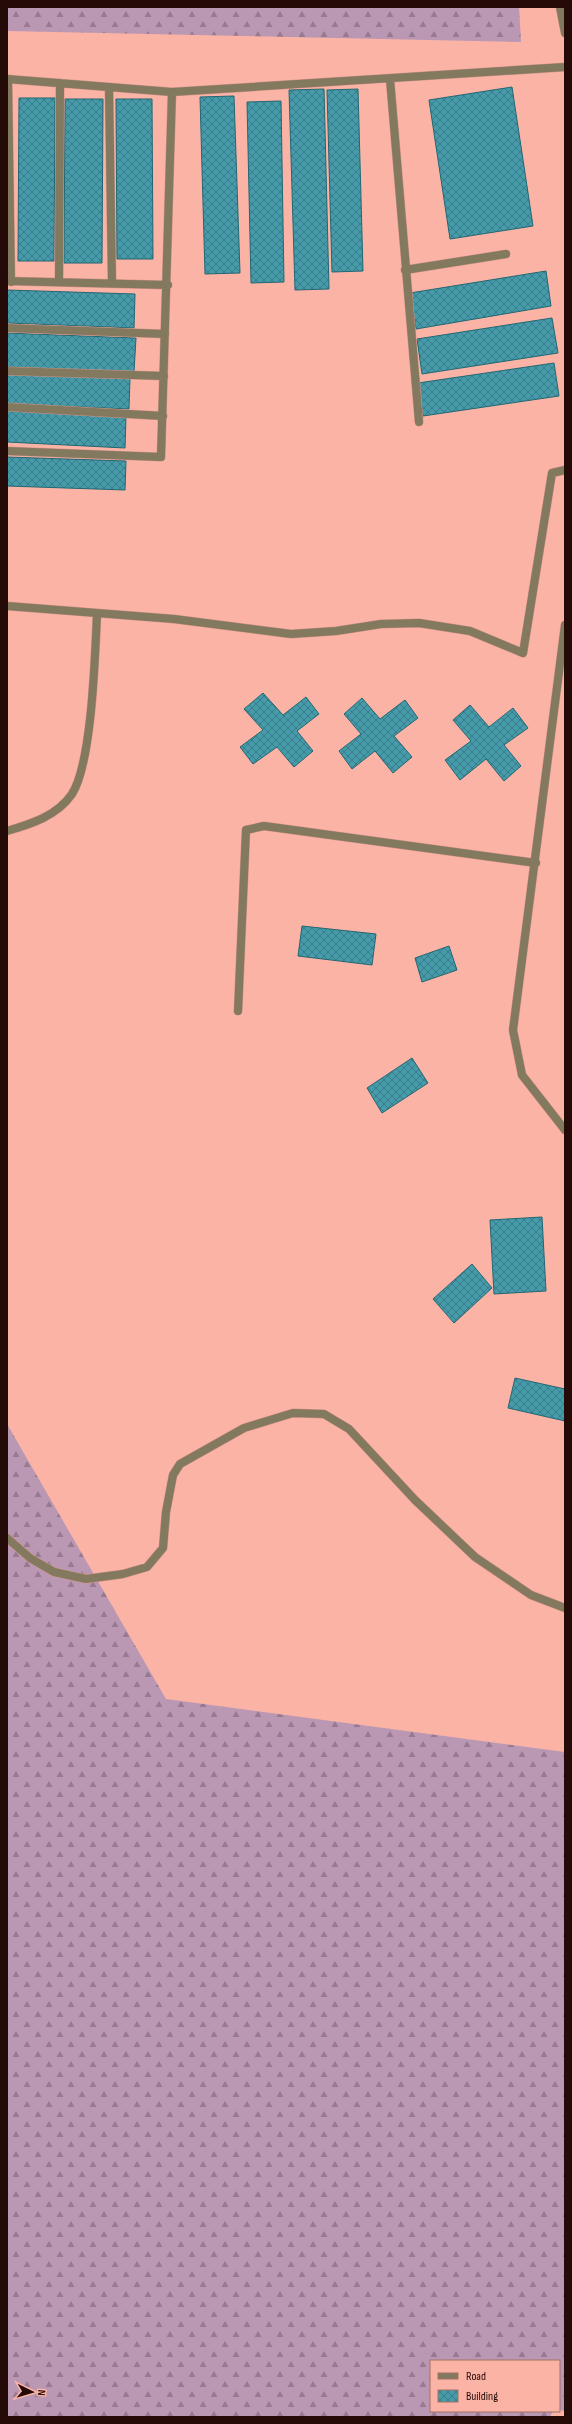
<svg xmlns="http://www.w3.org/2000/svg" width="572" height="2424" viewBox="0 0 572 2424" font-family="'Sofia Sans Condensed',sans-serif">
  <defs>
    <pattern id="forest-firs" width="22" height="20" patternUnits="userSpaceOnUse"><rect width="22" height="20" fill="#ba98b4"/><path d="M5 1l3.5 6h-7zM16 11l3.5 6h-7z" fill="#977a90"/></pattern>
    <pattern id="building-cross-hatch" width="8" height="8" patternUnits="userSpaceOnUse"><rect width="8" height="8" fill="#469bab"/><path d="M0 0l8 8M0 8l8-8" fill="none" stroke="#3a7d89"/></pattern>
  </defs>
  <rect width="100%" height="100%" fill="#fbb3a5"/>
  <path fill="url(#forest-firs)" d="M7,7h512l2,35 -514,-11z
    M7,1424l159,275 399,53v659l-6,-1v-49h-128v50h122l-3,6h-543z"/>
  <path fill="url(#building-cross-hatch)" stroke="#216773" d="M512,87l21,139 -83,13 -21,-139z
    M324,89l5,200 -34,1 -6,-200z
    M358,89l5,182 -31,1 -5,-182z
    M234,96l6,177 -35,1 -5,-177z
    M19,98h36l-1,163h-36z
    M65,99h38l-1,164h-38z
    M116,99h36l1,160h-36z
    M281,101l3,181 -33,1 -4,-181z
    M546,271l5,35 -135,23 -6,-36z
    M7,290l128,4 -1,34 -127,-5z
    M552,318l6,35 -136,21 -5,-35z
    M7,333l129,5 -2,34 -127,-5z
    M554,363l5,33 -136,20 -5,-33z
    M7,372l123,6 -1,31 -122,-5z
    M7,411l119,5 -1,32 -118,-6z
    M7,457l119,4 -1,29 -118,-4z
    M263,693l20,22 23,-18 13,17 -22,17 16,20 -19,16 -17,-20 -24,17 -13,-17 23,-17 -19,-21z
    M362,698l18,21 25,-19 13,18 -24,18 18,21 -19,16 -18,-22 -23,18 -13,-18 22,-17 -17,-20z
    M470,705l19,22 24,-19 15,20 -24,17 17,21 -17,15 -18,-22 -26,21 -15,-20 26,-19 -18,-21z
    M302,926l74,8 -4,31 -74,-9z
    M449,946l8,24 -35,12 -7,-24z
    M412,1058l16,25 -46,30 -15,-25z
    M542,1217l4,74 -52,3 -4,-74z
    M472,1264l20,24 -38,35 -21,-24z
    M515,1378l50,11v32l-57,-13z"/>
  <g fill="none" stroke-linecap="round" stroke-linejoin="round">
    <defs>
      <path id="lane" d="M560,7l5,26
        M7,79l165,13 393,-25
        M8,79l3,203
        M390,79l29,343
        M109,87l3,196
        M405,270l101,-16
        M7,281l161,4
        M59,282l1,-199
        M7,328l158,6
        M7,371l157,5
        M7,407l156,9
        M7,451l154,6 11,-365
        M7,1538l23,20 24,14 32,7 37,-5 24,-7 16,-19 3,-36 7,-37 7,-11 64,-36 49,-15 31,1 25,15 66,71 60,57 56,38 34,13"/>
      <path id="street" d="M7,606l167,13 117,15 45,-3 45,-7 38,-1 51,8 53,22 29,-180 13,-3
        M565,625l-52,405 9,45 43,55
        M7,831c24,-7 50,-15 65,-37 20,-31 23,-139 25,-180
        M238,1011l8,-181 18,-4 272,37"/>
    </defs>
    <use href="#lane" stroke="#d49589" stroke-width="9"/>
    <use href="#street" stroke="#d49589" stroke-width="9"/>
    <use href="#lane" stroke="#82795f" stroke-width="8"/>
    <use href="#street" stroke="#82795f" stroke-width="8"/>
  </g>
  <rect width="572" height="2424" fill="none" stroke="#240b07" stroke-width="16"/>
  <rect x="430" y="2360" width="130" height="52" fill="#fbb3a5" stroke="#a57066"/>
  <rect x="438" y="2373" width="20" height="6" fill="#82795f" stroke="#a57066"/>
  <text x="466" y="2380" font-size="12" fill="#240b07">Road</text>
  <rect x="438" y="2390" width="20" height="12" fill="url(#building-cross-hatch)" stroke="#a57066"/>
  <text x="466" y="2400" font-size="12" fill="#240b07">Building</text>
  <g transform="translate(32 2392) rotate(95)" stroke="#fbb3a5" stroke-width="3" paint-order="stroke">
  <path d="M0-3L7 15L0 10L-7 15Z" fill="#240b07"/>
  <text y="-6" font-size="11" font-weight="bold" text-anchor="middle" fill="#240b07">N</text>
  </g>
</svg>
